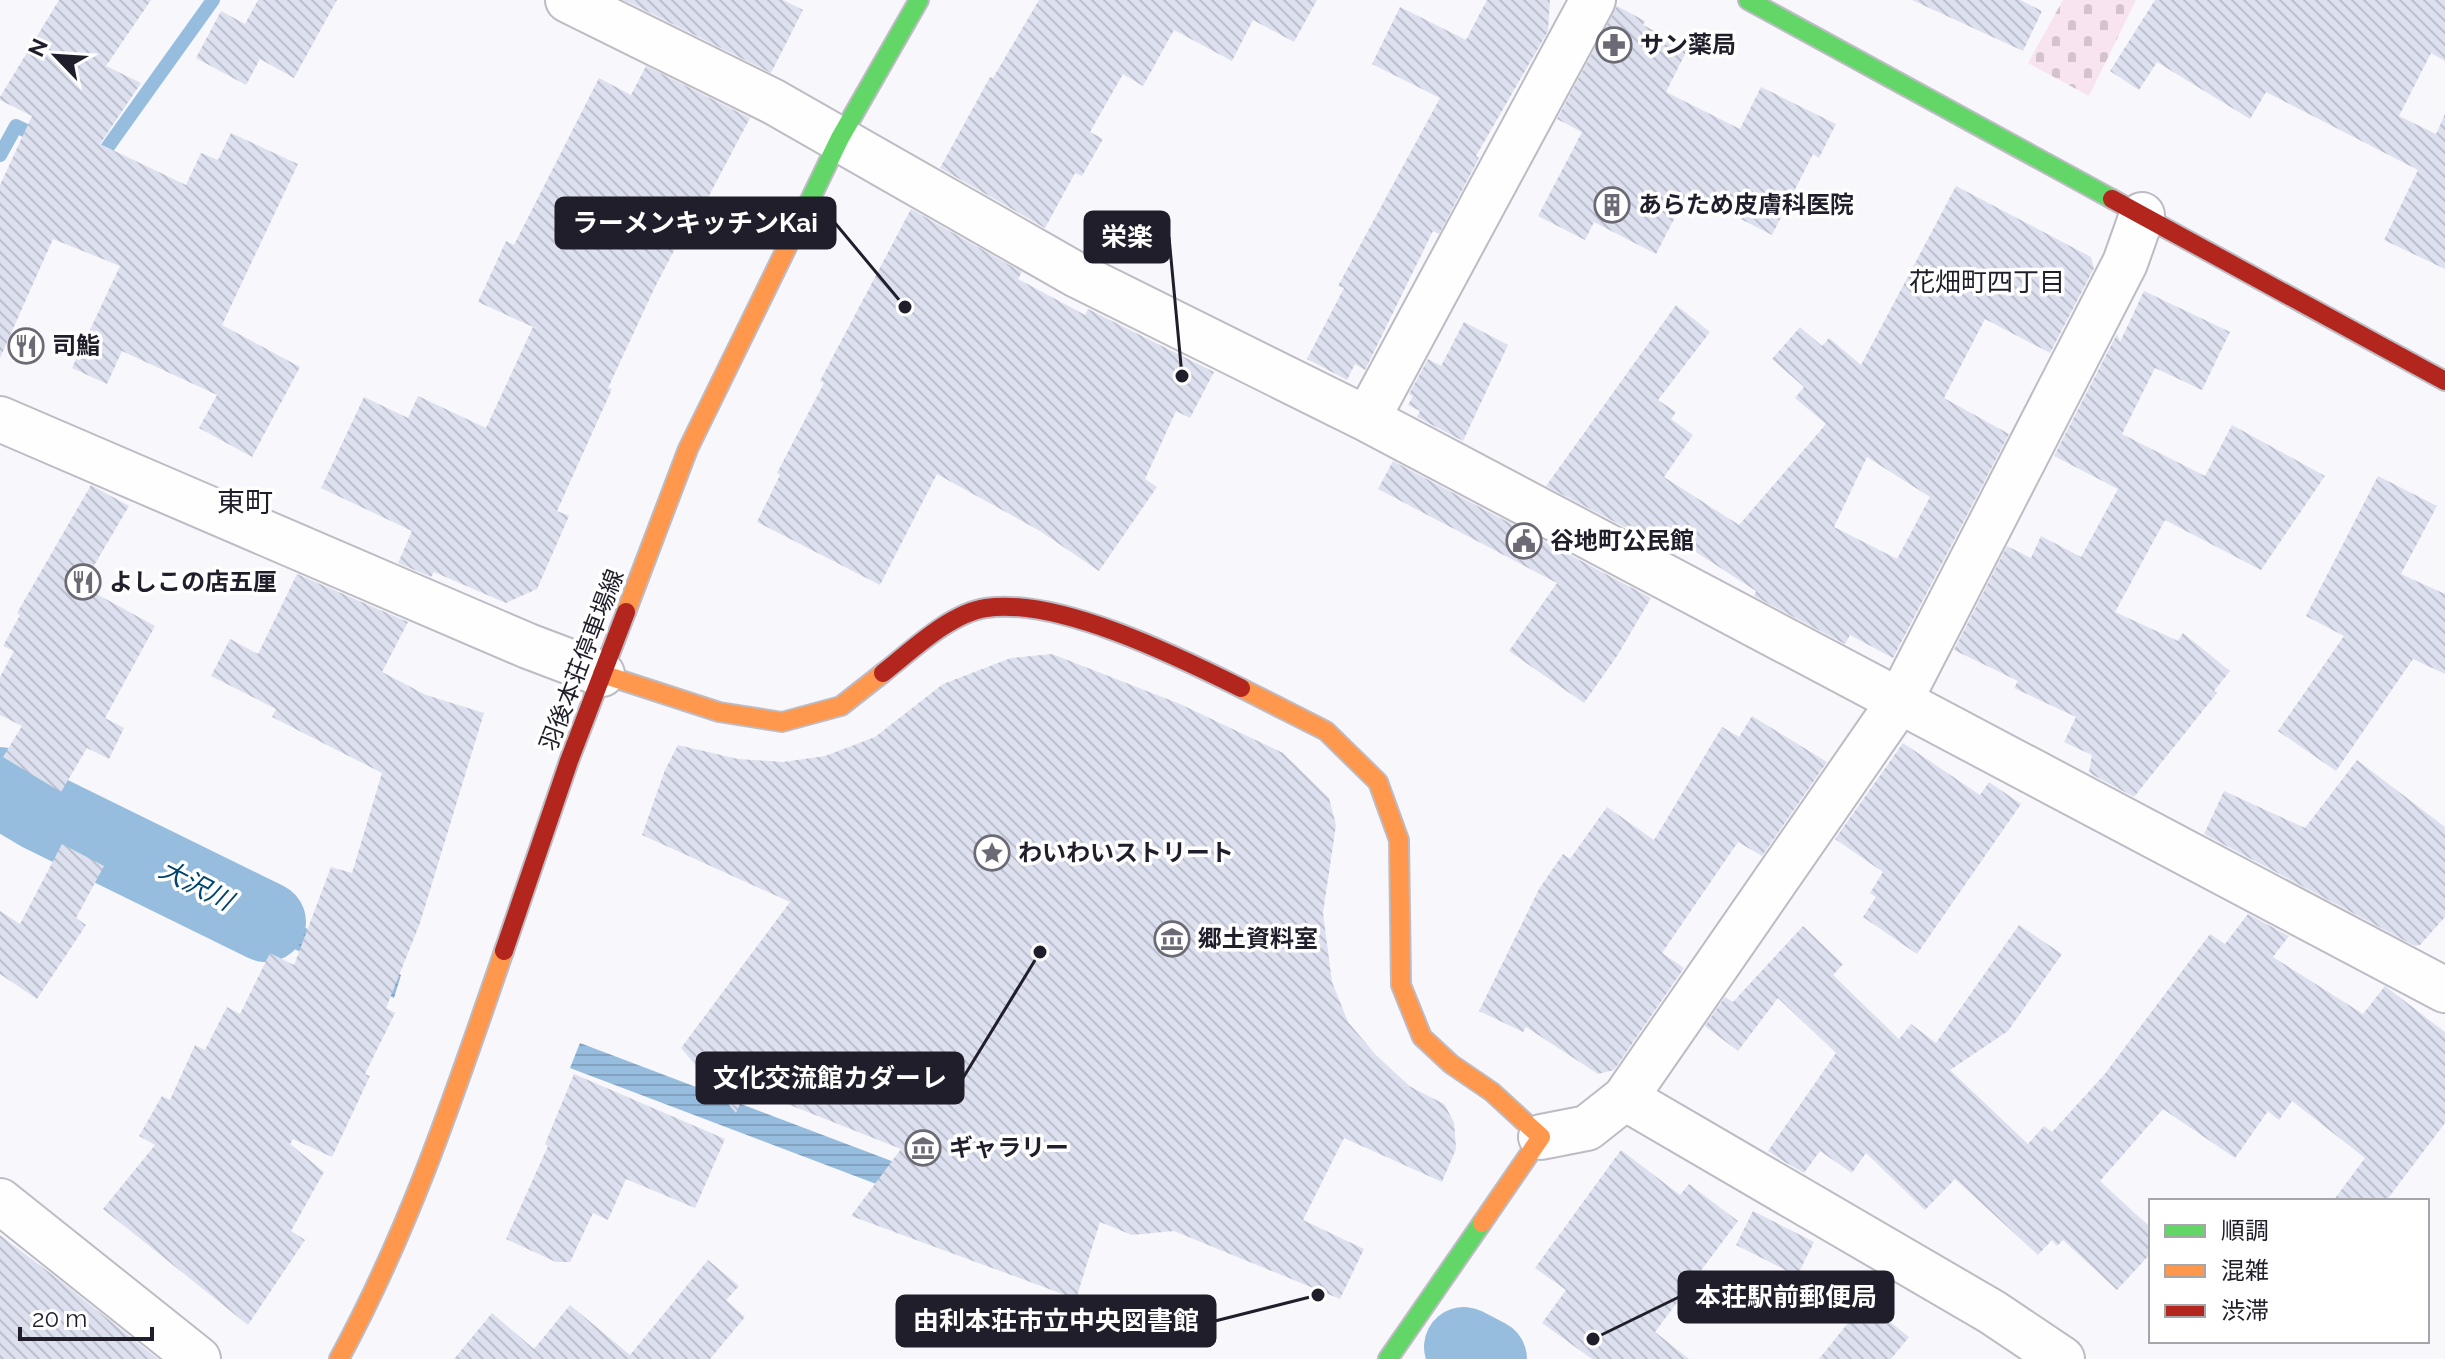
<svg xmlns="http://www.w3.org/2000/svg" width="2445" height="1359" viewBox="0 0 2445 1359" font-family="Raleway,'Noto Sans JP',sans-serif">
  <defs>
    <pattern id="cemetery-stones" width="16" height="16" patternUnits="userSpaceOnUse" patternTransform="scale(2)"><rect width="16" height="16" fill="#f8e4f0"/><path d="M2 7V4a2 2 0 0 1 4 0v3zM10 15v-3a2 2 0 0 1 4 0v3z" fill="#d4c3ce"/></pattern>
    <pattern id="water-rules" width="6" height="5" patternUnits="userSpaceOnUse" patternTransform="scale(2)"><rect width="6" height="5" fill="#97bdde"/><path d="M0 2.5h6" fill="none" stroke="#82a2bf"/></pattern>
    <pattern id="building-back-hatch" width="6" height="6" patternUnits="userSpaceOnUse" patternTransform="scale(2)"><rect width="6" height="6" fill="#dde0ee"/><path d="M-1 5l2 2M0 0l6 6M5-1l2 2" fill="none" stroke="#bdc0cc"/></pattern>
  </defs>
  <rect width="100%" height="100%" fill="#f8f7fc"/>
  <path fill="url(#cemetery-stones)" d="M2063,0h73l-47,96 -61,-33z"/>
  <path fill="url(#water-rules)" d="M0,774l48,30 95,46 -10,22 -113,-57 -20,-14z
    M172,862l229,113 -7,23 -232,-114z
    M580,1043l338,128 -10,25 -338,-128z"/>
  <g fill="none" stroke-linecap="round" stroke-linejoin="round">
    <path stroke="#97bdde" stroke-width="14" d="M0,155l16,-29 27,13
      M97,162l116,-162"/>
    <path stroke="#97bdde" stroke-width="80" d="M0,787l40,24 226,111
      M1464,1347l23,12"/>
  </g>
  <path fill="url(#building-back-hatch)" fill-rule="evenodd" d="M59,0h92l-45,66 35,17 -41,61 86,41 15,-32 17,7 13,-27 67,31 -76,161 78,42 -48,90 -53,-29 18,-33 -95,-44 -15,33 -35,-16 48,-102 -67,-27 -53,119v-173l32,-69 -32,-16v-3z
    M258,0h79l-43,78 -34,-19 -14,26 -50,-27 25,-47 24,13z
    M624,0h159l20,10 -32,63z
    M1039,0h278l-23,42 -41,-22 -21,41 -58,-31 -31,56 -20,-12 -33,58 13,7 -21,37 -7,-3 -30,55 -105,-60 50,-91 3,1z
    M1487,0h63l-2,31 -72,125 3,2 -40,76 -6,-3 -68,139 -10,-6 -8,16 -40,-21 37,-71 -6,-2 102,-188 -68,-34 28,-57 66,33z
    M1912,0h108l22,11 -19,40z
    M2155,0h290v61l-14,-8 -32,63 37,18 9,-20v155l-61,-29 34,-70 -152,-78 -16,27 -93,-57 -18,28 -29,-19z
    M1617,6l28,15 -2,4 45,23 -22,44 74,37 21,-42 75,37 -17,34 -6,-4 -41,81 -84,-43 -32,62 -62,-32 -9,18 -47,-24 44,-84 -25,-13z
    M646,66l104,52 -57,108 -5,-2 -33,63 -47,101 4,1 -55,122 12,5 -32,73 -31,14 -72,-31 -3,5 -33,-14 14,-32 -91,-43 43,-91 44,21 10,-22 68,32 47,-101 -55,-25 28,-61 8,4 85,-167 32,17z
    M1956,186l135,71 3,11 -44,85 -65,-34 -41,79 65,36 -116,224 -43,-23 -5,9 -91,-48 2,-5 -74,-48 -6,11 -130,-68 130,-181 34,27 -52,68 18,12 -5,7 22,16 -29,42 75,48 87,-101 -31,-26 9,-11 -32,-28 28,-32 22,19 7,-8 32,27zM1867,457l63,40 -33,62 -63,-32z
    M911,209l111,63 -4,7 67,36 3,-6 126,63 -24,46 -14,-7 -31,68 12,8 -58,84 -59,-40 -103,-57 -57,111 -123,-63 23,-47 -3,-2 47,-90 -4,-2z
    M2144,291l86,41 -28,58 -47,-22 -33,66 83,42 27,-51 93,51 -64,94 -96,-50 -50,92 63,29 5,-8 47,38 -16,20 3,2 -83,104 -41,-22 -4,-3 3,-17 -28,-13 12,-25 -62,-29 4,-7 -64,-31 53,-104 24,12 10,-22 40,21 37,-68 -64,-33 63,-122 3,8z
    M1464,322l44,23 -45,96 -46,-24 3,-6 -12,-6 5,-9 -4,-2 19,-35 13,7z
    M1393,461l258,137 -34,58 -33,47 -75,-52 48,-68 -179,-94z
    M2378,476l59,30 -36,68 44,20v80l-32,-15 -77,112 -58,-40 66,-95 -38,-20z
    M91,485l38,21 -47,80 73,40 -50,92 19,10 -15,31 -22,-11 -26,44 -58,-35 19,-31 -22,-11v-38l14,-26 -11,-5 17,-31 -3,-2z
    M297,574l111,48 -26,50 44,23 58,18 -64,210 -34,85 9,5 -30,61 5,2 -38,81 -39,-18 -3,5 34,28 -33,59 14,9 -57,85 -145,-116 52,-64 -16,-9 23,-40 8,4 25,-55 10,5 22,-43 13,7 30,-61 24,12 37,-98 21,6 30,-100 -110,-56 4,-8 -65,-33 19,-37 28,15z
    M1052,654l128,50 103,49 46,45 7,27 -13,88 9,69 16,40 27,32 34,32 35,18 10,18 2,27 -14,33 -98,-44 -41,82 61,29 -24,50 -166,-68 -42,4 -32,-13 -24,77 -225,-83 50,-67 -154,-61 -11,25 -55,-65 109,-146 -148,-67 23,-65 13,-25 60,14 45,3 42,-6 50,-19 68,-53 68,-26z
    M1752,716l75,46 -65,94 -24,-14 -76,111 22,15 -70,102 -16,4 -72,-47 -3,5 -44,-21 60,-122 24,-35 7,5 37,-52 47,33 68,-113 17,10z
    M1903,743l77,52 9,-13 32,22 -104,150 -54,-37 13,-20 -6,-4 13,-21 -48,-33z
    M2357,760l88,67v90l-25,28 -5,1 -211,-112 20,-43 81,37z
    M62,844l42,22 -28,52 10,7 -49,74 -37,-25v-63l20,13z
    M2248,914l41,22 -16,21 90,57 22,-28 60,46v91l-59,78h-53l32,-43 -73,-57 -13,19 -11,-9 -33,47 -72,-49 -63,72 51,47v25l-34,37 -54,-50 -6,6 -5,-6 -14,15 -83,-76 -30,31 -59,-57 -14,20 -32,-22 -16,22 -19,-11 -17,-11 68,-98 -58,-55 -40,53 -33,-25 20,-29 8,5 70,-76 40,38 -10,11 66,64 12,-15 25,19 83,-118 43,29 -54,77 -58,39 78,74 16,-18 8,6 52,-57 106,-141 15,10z
    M574,1074l151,65 -30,69 -69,-29 -18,41 -15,-7 -23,49h-14l-50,-23 42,-93 -3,-2z
    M1621,1150l59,45 9,-11 49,37 -83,111 34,27h-97l-50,-36 24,-33 -31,-22z
    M1753,1211l61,31 -17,34 -61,-31z
    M0,1235l58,44 100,80h-158z
    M708,1260l31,26 -13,14 19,17 -35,42h-256l38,-46 42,36 36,-44 60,50z
    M1865,1302l44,35 -18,22h-72z"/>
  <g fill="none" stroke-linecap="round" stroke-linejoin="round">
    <defs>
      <path id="street" d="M568,0l206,102 301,172 292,145 1078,571
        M0,419l528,227 74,28
        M1367,419l226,-419
        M1625,1098l367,214 70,47
        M1541,1137l46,-9 38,-30 274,-396 226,-439 17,-48
        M0,1201l198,158"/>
      <path id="fast" d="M1748,0l364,199
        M793,235l47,-97 79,-138
        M1388,1359l94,-136"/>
      <path id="slow" d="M626,612l62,-163 105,-214
        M602,674l117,38 63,10 59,-16 42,-33
        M1241,688l85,43 52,51 21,58 2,145 21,52 29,27 41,28 49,45 -59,86
        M339,1359c71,-130 117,-269 165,-408"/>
      <path id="jam" d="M2112,199l333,182
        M883,673c27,-21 67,-60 103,-65 71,-11 191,48 255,80
        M504,951l65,-190 57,-149"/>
    </defs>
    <use href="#street" stroke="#bdbbc3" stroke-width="48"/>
    <use href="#fast" stroke="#bdbbc3" stroke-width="22"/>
    <use href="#slow" stroke="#bdbbc3" stroke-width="22"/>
    <use href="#jam" stroke="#bdbbc3" stroke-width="22"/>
    <use href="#street" stroke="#fefeff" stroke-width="44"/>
    <use href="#fast" stroke="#63d668" stroke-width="18"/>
    <use href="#slow" stroke="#ff974d" stroke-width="18"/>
    <use href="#jam" stroke="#b3261e" stroke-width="18"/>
  </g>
  <defs>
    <symbol id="pharmacy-ring" viewBox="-11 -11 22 22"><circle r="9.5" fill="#fff" stroke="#6c6a74" stroke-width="1.5"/><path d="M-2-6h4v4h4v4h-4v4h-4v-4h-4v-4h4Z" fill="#6c6a74"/></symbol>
    <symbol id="building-ring" viewBox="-11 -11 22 22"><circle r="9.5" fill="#fff" stroke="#6c6a74" stroke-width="1.5"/><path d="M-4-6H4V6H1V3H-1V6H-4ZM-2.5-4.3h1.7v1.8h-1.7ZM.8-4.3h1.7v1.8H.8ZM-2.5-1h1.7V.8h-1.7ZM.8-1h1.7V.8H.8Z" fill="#6c6a74"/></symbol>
    <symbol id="restaurant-ring" viewBox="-11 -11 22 22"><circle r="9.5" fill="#fff" stroke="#6c6a74" stroke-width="1.5"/><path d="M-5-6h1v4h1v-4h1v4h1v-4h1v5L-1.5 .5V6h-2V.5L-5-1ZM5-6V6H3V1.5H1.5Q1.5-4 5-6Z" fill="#6c6a74"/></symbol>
    <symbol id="civic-ring" viewBox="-11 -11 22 22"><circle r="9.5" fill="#fff" stroke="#6c6a74" stroke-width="1.5"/><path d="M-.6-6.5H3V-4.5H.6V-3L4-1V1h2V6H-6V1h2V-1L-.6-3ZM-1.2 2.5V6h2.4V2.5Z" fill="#6c6a74"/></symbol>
    <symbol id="sight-ring" viewBox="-11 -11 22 22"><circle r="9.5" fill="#fff" stroke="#6c6a74" stroke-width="1.5"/><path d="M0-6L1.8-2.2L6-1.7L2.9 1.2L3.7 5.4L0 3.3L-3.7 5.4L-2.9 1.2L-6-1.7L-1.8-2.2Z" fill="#6c6a74"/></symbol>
    <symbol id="museum-ring" viewBox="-11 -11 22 22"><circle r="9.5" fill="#fff" stroke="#6c6a74" stroke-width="1.5"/><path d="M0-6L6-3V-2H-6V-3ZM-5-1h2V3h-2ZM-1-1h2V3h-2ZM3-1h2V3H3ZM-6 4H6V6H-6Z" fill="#6c6a74"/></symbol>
  </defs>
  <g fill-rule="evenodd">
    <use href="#pharmacy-ring" x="1594" y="25" width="40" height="40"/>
    <use href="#building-ring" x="1592" y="185" width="40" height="40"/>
    <use href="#restaurant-ring" x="6" y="326" width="40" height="40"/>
    <use href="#civic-ring" x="1504" y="521" width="40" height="40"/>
    <use href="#restaurant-ring" x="63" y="562" width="40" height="40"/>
    <use href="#sight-ring" x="972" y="833" width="40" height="40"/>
    <use href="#museum-ring" x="1152" y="919" width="40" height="40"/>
    <use href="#museum-ring" x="903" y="1128" width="40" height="40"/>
  </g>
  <g text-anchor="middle" stroke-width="7" stroke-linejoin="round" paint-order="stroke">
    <g font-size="24" font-weight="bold" fill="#201e2a" stroke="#fff" text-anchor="start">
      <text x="1640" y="53">サン薬局</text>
      <text x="1638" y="213">あらため皮膚科医院</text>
      <text x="52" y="354">司鮨</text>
      <text x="1550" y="549">谷地町公民館</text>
      <text x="109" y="590">よしこの店五厘</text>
      <text x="1018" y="861">わいわいストリート</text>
      <text x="1198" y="947">郷土資料室</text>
      <text x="949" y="1156">ギャラリー</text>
    </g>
    <g font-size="24" fill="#201e2a" stroke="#fff">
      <text transform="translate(582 660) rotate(-69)" y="8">羽後本荘停車場線</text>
    </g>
    <g font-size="26" fill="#201e2a" stroke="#fff">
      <text x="1987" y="291">花畑町四丁目</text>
    </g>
    <g font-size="26" font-style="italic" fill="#00456f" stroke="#fff">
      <text transform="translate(196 885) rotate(27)" y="9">大沢川</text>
    </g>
    <g font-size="28" fill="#201e2a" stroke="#fff">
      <text x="245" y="512">東町</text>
    </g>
  </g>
  <path fill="none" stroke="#201e2a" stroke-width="3" d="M905 307L835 223M1182 376L1169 237M1040 952L963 1078M1593 1339L1679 1297M1318 1295L1215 1321"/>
  <g fill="#201e2a" stroke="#fff" stroke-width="3">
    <circle cx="905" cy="307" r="8"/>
    <circle cx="1182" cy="376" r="8"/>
    <circle cx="1040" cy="952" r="8"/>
    <circle cx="1593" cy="1339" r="8"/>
    <circle cx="1318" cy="1295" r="8"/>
  </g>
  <g fill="#201e2a" stroke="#201e2a" stroke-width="3">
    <rect x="556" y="198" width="279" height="50" rx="8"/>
    <rect x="1085" y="212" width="84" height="50" rx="8"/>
    <rect x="697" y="1053" width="266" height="50" rx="8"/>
    <rect x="1679" y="1272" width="214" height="50" rx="8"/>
    <rect x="897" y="1296" width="318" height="50" rx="8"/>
  </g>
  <g font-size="26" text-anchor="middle" font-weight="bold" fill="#fff">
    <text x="695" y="232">ラーメンキッチンKai</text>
    <text x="1127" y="246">栄楽</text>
    <text x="830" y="1087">文化交流館カダーレ</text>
    <text x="1786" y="1306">本荘駅前郵便局</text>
    <text x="1056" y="1330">由利本荘市立中央図書館</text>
  </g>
  <rect x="2149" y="1199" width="280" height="144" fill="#ffffff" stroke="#a6a5aa" stroke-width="2"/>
  <rect x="2165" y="1225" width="40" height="12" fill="#63d668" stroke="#a6a5aa" stroke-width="2"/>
  <text x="2221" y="1239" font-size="24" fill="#201e2a">順調</text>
  <rect x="2165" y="1265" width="40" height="12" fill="#ff974d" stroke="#a6a5aa" stroke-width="2"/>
  <text x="2221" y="1279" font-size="24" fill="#201e2a">混雑</text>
  <rect x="2165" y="1305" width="40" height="12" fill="#b3261e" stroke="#a6a5aa" stroke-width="2"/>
  <text x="2221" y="1319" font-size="24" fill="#201e2a">渋滞</text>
  <g transform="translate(56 56) rotate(295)" stroke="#ffffff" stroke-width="6" paint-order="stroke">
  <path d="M0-6L14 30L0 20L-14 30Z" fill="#201e2a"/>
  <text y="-12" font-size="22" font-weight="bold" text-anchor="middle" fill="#201e2a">N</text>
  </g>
  <path d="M20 1327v12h132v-12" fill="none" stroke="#201e2a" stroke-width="4"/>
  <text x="32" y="1327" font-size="24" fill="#201e2a" stroke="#ffffff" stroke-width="6" paint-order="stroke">20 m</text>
</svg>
